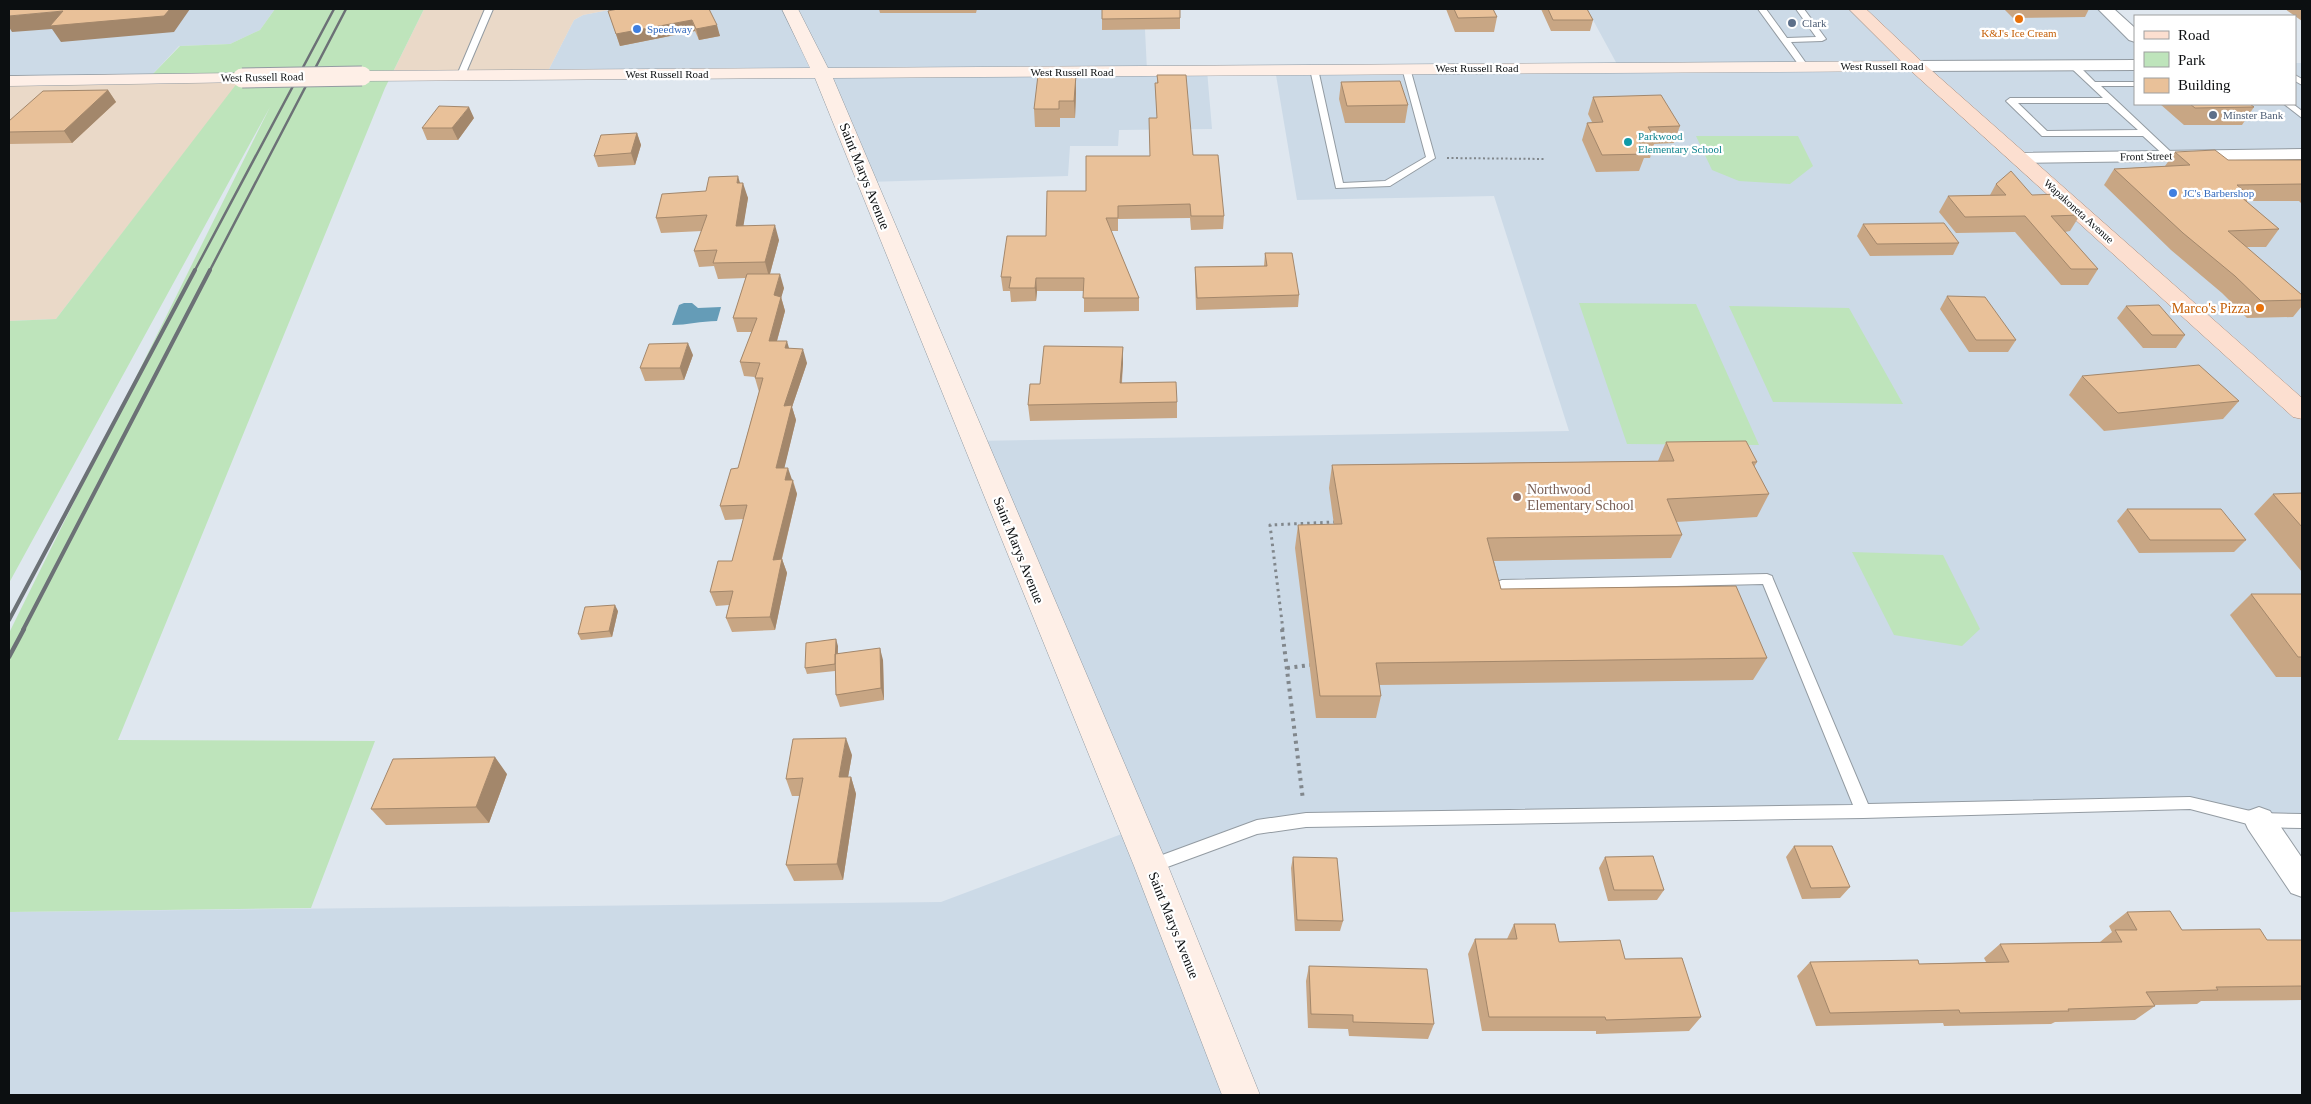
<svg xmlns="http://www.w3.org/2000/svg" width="2311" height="1104" viewBox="0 0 2311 1104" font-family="Georgia,serif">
  <rect width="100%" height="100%" fill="#dfe7ef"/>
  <path fill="#ccdae7" d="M9,9h266l-15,21 -30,14 -51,2 -31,33 -139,2z
    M614,9h530l3,62 60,-1 5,59 -93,1 -1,16h-48l-2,30 -201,6 -45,-109 -276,2 28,-55 9,-5z
    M1587,9h518l30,28v67h160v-41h7v758l-43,-1 -69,-17 -933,24 -106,39 90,229h-1232v-183l932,-10 194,-73 -161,-388 595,-10 -75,-235 -197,4 -22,-131 343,-3z"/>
  <path fill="#ead9c8" d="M424,9h190l-31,6 -9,5 -28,55 -155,1z
    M242,78l-186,241 -47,2v-240z"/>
  <path fill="#bee4bb" d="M275,9h149l-39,79 -267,652 257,1 -64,167 -302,4v-279l261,-526 -261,476v-262l47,-2 185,-241 -93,1 32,-33 50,-2 30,-14z
    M1696,136h102l15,30 -23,18 -51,-3 -27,-11z
    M1579,303l117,1 63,141 -132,-1z
    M1729,306l120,2 54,96 -130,-2z
    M1852,552l91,3 37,74 -18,17 -68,-11z"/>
  <path fill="#659cb7" d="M684,303h8l6,5 23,-1 -4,14c-16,0 -30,4 -45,4l7,-20z"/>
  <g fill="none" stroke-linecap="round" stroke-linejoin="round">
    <defs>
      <path id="lane" d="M485,9h8l-28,66 -7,2 -1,-2z
        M1758,9h8l21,29 29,-1 -20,-28h8l22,30 -4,2 -31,1 17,24 -1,2h-6z
        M2070,63h6l19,19h40v4h-34l71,67v4h-6l-23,-21h-101l-36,-35 4,-3h93l-33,-31zM2018,103h90l30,27 -91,1z
        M1403,66l7,2 25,90 -45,28 -54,2 -26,-119 4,-2 4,2 25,114 42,-2 41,-24 -24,-89z
        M2295,75l7,4v6l-7,-4z
        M2284,104h9l9,7v7z
        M1767,574l5,2 1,3 95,225 322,-7 69,16 43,1v14l-43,-1 -69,-18 -327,9 -557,9 -49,7 -106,39 -5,-2 -3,-5 3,-5 111,-41 49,-7 547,-8 -90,-221 -261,6 -5,-2 -1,-3 1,-3 5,-2z"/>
      <path id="street" d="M2098,9h16l21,19v14l-6,-2z
        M2135,60v10l-219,1 -6,-2 -2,-3 2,-3 6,-2z
        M2302,149v10l-282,4 -6,-1 -3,-4 3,-4 6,-1z
        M2259,807l11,4 32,47v39l-11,-4 -43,-64 -4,-9 4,-9z"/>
      <path id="secondary" d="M782,9h16l30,59 1088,-7 6,1 3,4 -3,4 -6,1 -1083,7 335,788 92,229h-38l-88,-229 -319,-788 -453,3 -6,-1 -3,-4 3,-4 6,-1 448,-3z
        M242,73l6,1 3,4 -3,4 -239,4v-10z"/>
      <path id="primary" d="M1849,9h17l56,53 380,336v21l-9,-2 -383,-347z"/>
    </defs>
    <use href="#lane" stroke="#939ba2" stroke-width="2"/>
    <use href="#street" stroke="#939ba2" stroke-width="2"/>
    <use href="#secondary" stroke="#939ba2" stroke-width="1"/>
    <use href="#primary" stroke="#a78978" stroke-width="1"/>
    <path stroke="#81878c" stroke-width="2" stroke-dasharray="2 2.5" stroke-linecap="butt" d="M1447,158l98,1"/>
    <path stroke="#81878c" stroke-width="3" stroke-dasharray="2.5 4" stroke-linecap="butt" d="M1283,630l-13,-105 64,-3"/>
    <path stroke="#81878c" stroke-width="4" stroke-dasharray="3 4.5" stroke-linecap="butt" d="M1282,629l21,171
      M1287,668l23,-3"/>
    <use href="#lane" fill="#fff" fill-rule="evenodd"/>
    <use href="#street" fill="#fff" fill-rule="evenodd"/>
    <use href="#secondary" fill="#feefe7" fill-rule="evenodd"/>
    <use href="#primary" fill="#fcdfd0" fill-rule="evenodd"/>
    <path stroke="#6c7176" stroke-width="2.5" d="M194,272l140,-263
      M209,272l137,-263"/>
    <path stroke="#6c7176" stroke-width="4" d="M9,620l186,-350
      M23,630l187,-360"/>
    <path stroke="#6c7176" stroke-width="4.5" d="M9,657l15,-28"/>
    <defs>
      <path id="secondary-bridge" d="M242,78l120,-2"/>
    </defs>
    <use href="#secondary-bridge" stroke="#939ba2" stroke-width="21" stroke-linecap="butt"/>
    <use href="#secondary-bridge" stroke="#feefe7" stroke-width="19"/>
  </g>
  <path fill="#c8a684" d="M709,9l11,27 -21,4 -4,-9 -75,15 -12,-35z
    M879,9h98l-1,4h-96z
    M1102,9l78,9v11l-78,1z
    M1446,9h47l4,8 -3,15h-39z
    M1541,9h46l6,11 -3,11h-39z
    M2004,9h85l-4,8 -72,1z
    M2285,9h17v12z
    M1076,75v17l-1,26h-15v9h-25l-1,-18z
    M1157,75l36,80 31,61 -1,13 -32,1 -1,-12 -72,1v12h-7l28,67v13l-55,1v-21h-47l-1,10 -25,1 -1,-11h-7l-2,-14 45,-41 40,-45 64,-35 7,-38 -2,-35h2z
    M1341,82l67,23 -3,18h-60l-6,-24z
    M108,90l8,12 -44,41 -63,1v-23z
    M1593,97l87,29 -6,17 -20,1 -4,14h-6l-5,13 -43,1 -14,-32 5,-17 5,-1 -4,-8z
    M2160,104h90l4,3 -12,18h-58z
    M474,118l-16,22h-31l-5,-12z
    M637,133l4,12 -6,20 -37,2 -4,-11z
    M2175,152l53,8h74v44l-3,-3h-53l33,28 -13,18h-20l56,48v11l-9,11 -46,1 -25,-25 -51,-43 -67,-65 10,-16 51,-3z
    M740,183l8,15 -5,27 36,15 -9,34 14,14 -3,9 4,14 -8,30 12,7 18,15 -15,44 4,13 -12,48 8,12h1l4,14 -15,65 5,14 -12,57 -43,2 -6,-14 3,-13 -13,1 -6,-14 22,-31 12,-42 -19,1 -5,-14 18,-38 21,-76 -4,-14v-1l-11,-1 -4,-14 12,-30h-15l-4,-14 13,-40 -28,1 -4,-13 -15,1 -5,-16 8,-20 -41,2 -5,-15 50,-27z
    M1996,184l36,11 48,20 -10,16 -5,1 33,37 -10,16h-27l-46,-53 -59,1 -17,-21 9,-16 42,-1z
    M1863,224l96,19 -6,12 -83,1 -13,-20z
    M1265,253l34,42 -1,12 -102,3 -1,-31v-12l69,-1z
    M1947,296l69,44 -8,12h-39l-29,-43z
    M2126,306l59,29 -9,13h-33l-26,-30z
    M1123,347v16l-1,20 55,19v16l-147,3 -2,-16 12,-21z
    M693,355l-9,25 -39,1 -5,-13z
    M2082,376l157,25 -16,18 -119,12 -35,-36z
    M1666,442l91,20 -3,5 15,27 -12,23 -81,5 6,13 -11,23 -177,3 7,28 266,69 -14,22 -374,5 2,11 -5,22h-60l-21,-170 3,-23h36l-5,-37 3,-23 326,-4z
    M2302,493v79l-48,-58 19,-20z
    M2127,509l119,31 -12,12 -95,1 -22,-32z
    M2251,594h51v83h-26l-46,-62z
    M618,611l-6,26 -31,3 -3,-6z
    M838,646v8l45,6 1,40 -44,7 -4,-12 -1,-24 -28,3 -2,-6z
    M852,755l-4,22h3l5,17 -13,86 -49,1 -8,-16 14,-69h-8l-6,-17z
    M507,774l-18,49 -103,2 -15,-16z
    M1794,846l56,41 -10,11 -38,1 -16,-42z
    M1293,857l50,64 -3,10h-45l-4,-63z
    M1605,857l59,33 -7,10 -49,1 -9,-33z
    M2127,912l55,18 85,10h35v60l-101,1 -4,3 -43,1 1,1 -20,14 -80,2 -4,2 -107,2 -1,-3 -127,3 -19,-50 13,-14 109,2 67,-2 -2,-4 16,-14 100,-2 12,-10 -3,-6z
    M1514,924l45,18 66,17 76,58 -12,14 -93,3v-3h-114l-14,-77 7,-15h32z
    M1309,966l125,58 -6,15 -79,-3 -1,-7 -40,-1 -2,-47z"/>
  <path fill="#a3876b" d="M170,9h20l-16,23 -113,10 -9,-13 -40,3 -3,-5v-11l54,-5z
    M692,20l3,11 -75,15 -4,-12z
    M717,25l3,11 -21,4 -3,-11z
    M1076,75v17l-1,26 -1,-17z
    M108,90l8,12 -44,41 -8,-12z
    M469,107l5,11 -16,22 -6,-12z
    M637,133l4,12 -6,20 -4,-12z
    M738,176l4,14 1,-7 5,15 -7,43 -5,-15 1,-43z
    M775,225l4,15 -10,37 -4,-15z
    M780,274l4,14 -6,21 -4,-14z
    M1036,278l1,13 -1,10 -1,-13z
    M781,297l4,14 -12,44 -4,-14z
    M787,341l4,14 -6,-7z
    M688,343l5,12 -9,25 -4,-12z
    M1123,347v16l-3,36v-16z
    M803,349l4,14 -15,44 4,13 -15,62 -5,-14 8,-62z
    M788,468l9,26 -19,80 -5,-14 12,-80z
    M782,559l5,14 -12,57 -5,-13z
    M615,605l3,6 -6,26 -3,-6z
    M836,639l2,7 -1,24 -1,-6z
    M880,648l3,12 1,40 -3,-12z
    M846,738l6,17 -7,39 -6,-17z
    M495,757l12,17 -18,49 -13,-16z
    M851,777l5,17 -13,86 -6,-16z"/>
  <path fill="#e9c199" stroke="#a3876b" d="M9,9h161l-6,7 -114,10 13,-15 -54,5z
    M618,9h91l8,16 -21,4 -4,-9 -76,14 -8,-23z
    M1102,9h78v9l-78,1z
    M1454,9h39l4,8 -39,1z
    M1548,9h39l6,11h-40z
    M1038,75h38l-2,26h-15v8h-25z
    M1157,75h29l7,80h25l6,61h-33l-1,-12 -72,2v12h-12l33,80h-56l1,-20h-48l-1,10h-26l2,-11h-10l6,-41h39l1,-45h39v-35h64l-1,-38h8l-2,-35h3z
    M1400,81l8,24 -61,1 -6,-24z
    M108,90l-44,41 -55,1v-11l34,-30z
    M1661,95l19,31 -32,1 8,13 -17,1 6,13 -43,1 -15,-32 16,-1 -10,-25z
    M2190,104h60l4,3 -59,1z
    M439,106l30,1 -17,21h-30z
    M637,133l-6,20 -37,3 7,-21z
    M2215,150l13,10h74v24l-65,1 13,11h-10l39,33 -51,2 74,64v5l-41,1 -26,-25 -52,-43 -69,-64 76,-4 -15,-13z
    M2011,171l21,24 28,-1 20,21 -29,1 47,53h-27l-46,-53 -60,1 -17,-21 58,-1 -10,-11z
    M738,176l-1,7h6l-7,43 39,-1 -10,37 -52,1 4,-13 -23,1 13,-36 -51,3 6,-24 44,-3 3,-14z
    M1944,223l15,20 -82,1 -14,-20z
    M1265,253h27l7,42 -102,3 -2,-31 72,-1z
    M747,274h33l-6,21 7,2 -12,44h18l-2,7 18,1 -19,57 8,-1 -16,63h12l-3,12h8l-20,80 9,-1 -12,58 -44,1 7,-27 -23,1 8,-31h14l15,-56 -27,1 11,-37 7,-1 25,-90h-8l5,-15 -20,-1 17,-44h-24z
    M1947,296l38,1 31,43h-40z
    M2159,305l26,30h-33l-26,-29z
    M688,343l-8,25h-40l9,-24z
    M1044,346l79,1 -3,36 56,-1 1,20 -149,3 2,-21h10z
    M2199,365l40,36 -121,12 -36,-37z
    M1746,441l11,21h-5l17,32 -102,5 15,36 -195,3 14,51 235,-3 31,72 -391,5 5,33h-61l-22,-171 44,-1 -10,-59 342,-4 -8,-19z
    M2302,493v34l-29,-33z
    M2127,509h94l25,31h-96z
    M2251,594h51v63h-4z
    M615,605l-6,26 -31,3 7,-27z
    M836,639l-1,25 -30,4 1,-25z
    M880,648l1,40 -45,7 -1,-41z
    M846,738l-7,39h12l-14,87 -51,1 17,-87 -17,1 7,-40z
    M495,757l-19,50 -105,2 22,-50z
    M1794,846h38l18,41 -39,1z
    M1653,856l11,34h-50l-9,-33z
    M1293,857l44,1 6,63 -46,-1z
    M2170,911l12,19 78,-1 7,11h35v46l-86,1 2,3 -72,2 9,14 -87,3 1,2 -109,2 -1,-3 -129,3 -20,-51 108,-2 1,4 90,-2 -9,-18 122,-2 -7,-12h22l-10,-18z
    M1514,924h41l4,18 61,-2 5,19 57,-1 19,59 -95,3 -1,-3h-116l-14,-78h42z
    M1309,966l118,3 7,55 -81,-2v-7l-42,-1z"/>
  <g fill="#e8710a" stroke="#fff" stroke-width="2">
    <circle cx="2019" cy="19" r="5"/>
    <circle cx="2260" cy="308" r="5"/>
  </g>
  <g fill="#5c6f8a" stroke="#fff" stroke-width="2">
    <circle cx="1792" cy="23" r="5"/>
    <circle cx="2213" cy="115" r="5"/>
  </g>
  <g fill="#3f7fe0" stroke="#fff" stroke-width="2">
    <circle cx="637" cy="29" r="5"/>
    <circle cx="2173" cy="193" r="5"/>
  </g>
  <circle fill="#0f9aa8" stroke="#fff" stroke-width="2" cx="1628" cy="142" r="5"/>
  <circle fill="#8d6e63" stroke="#fff" stroke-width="2" cx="1517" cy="497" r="5"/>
  <g text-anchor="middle" stroke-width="4.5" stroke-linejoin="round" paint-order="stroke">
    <g font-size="11" fill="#4e5e75" stroke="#fff" text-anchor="start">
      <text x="1802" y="27">Clark</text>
      <text x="2223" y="119">Minster Bank</text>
    </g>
    <g font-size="11" fill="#366cbe" stroke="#fff" text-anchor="start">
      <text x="647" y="33">Speedway</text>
      <text x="2183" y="197">JC's Barbershop</text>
    </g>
    <g font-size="11" fill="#c56008" stroke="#fff">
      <text x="2019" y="37">K&amp;J's Ice Cream</text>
    </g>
    <g font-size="11" fill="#0c0f11" stroke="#fff">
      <text x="1882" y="70">West Russell Road</text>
      <text x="1477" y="72">West Russell Road</text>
      <text x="1072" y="76">West Russell Road</text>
      <text x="667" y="78">West Russell Road</text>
      <text transform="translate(262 77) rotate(-1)" y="4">West Russell Road</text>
      <text transform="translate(2146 156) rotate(-1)" y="4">Front Street</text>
      <text transform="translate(2079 211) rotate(42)" y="4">Wapakoneta Avenue</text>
    </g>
    <g font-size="11" fill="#0d838f" stroke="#fff" text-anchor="start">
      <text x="1638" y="140">Parkwood<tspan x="1638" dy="13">Elementary School</tspan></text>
    </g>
    <g font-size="14" fill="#0c0f11" stroke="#fff">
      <text transform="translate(865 176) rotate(68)" y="5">Saint Marys Avenue</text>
      <text transform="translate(1019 550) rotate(68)" y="5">Saint Marys Avenue</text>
      <text transform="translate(1174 925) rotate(68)" y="5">Saint Marys Avenue</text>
    </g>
    <g font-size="14" fill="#c56008" stroke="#fff" text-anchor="end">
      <text x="2250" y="313">Marco's Pizza</text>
    </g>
    <g font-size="14" fill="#785e54" stroke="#fff" text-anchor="start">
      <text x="1527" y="494">Northwood<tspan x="1527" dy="16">Elementary School</tspan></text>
    </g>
  </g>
  <rect width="2311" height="1104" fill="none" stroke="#0c0f11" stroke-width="20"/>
  <rect x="2134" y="15" width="162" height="90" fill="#ffffff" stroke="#9e9fa0"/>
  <rect x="2144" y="31" width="25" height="8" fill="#fcdfd0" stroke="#9e9fa0"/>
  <text x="2178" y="40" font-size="15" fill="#0c0f11">Road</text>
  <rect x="2144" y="52" width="25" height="15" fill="#bee4bb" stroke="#9e9fa0"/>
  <text x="2178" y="65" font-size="15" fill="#0c0f11">Park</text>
  <rect x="2144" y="78" width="25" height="15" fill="#e9c199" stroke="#9e9fa0"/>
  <text x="2178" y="90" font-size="15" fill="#0c0f11">Building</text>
</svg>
